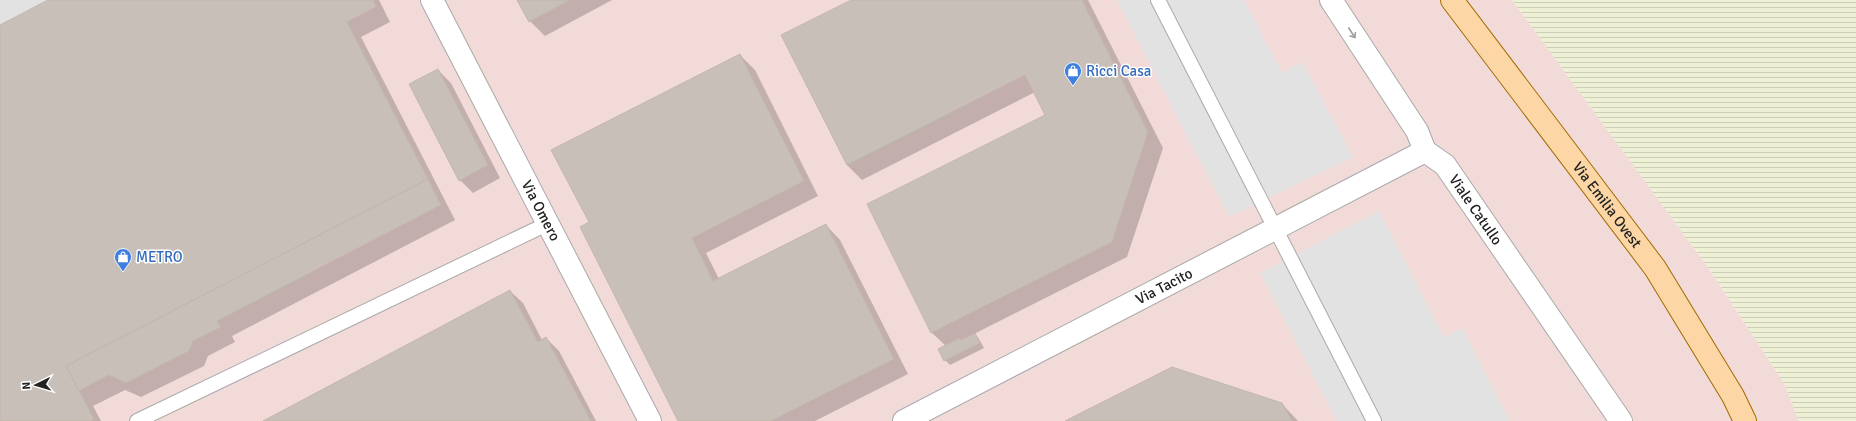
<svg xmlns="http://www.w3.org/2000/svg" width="1856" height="421" viewBox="0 0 1856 421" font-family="Signika,sans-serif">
  <defs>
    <pattern id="farmland-rules" width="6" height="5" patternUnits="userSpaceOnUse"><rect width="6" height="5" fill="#eef0d5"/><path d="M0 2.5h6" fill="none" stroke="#ccceb7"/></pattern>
  </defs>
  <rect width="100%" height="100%" fill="#f2efe9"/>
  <path fill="#f2dad9" d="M0,0h1512l195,266 77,117 15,38h-1799z"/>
  <path fill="url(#farmland-rules)" d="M1512,0h344v421h-57l-15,-38 -77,-117z"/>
  <path fill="#e2e2e2" d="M0,0h48l-48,25z
    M1117,0h127l38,73 20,-11 51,95 -124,60z
    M1379,211l65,126 18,-9 48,93h-173l-77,-148z"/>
  <path fill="#0003" d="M50,0h329l11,22 -29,15 94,183 -223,116 3,6 -27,14 -4,10 -63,31 -16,-7 -32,16 8,15h-101v-395z
    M518,0h94l-67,36 -15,-15z
    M853,0h235l75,148 -36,109 -153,77 5,5 5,9 -34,17 -5,-5 1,-14 -14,-13 -64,-128 179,-90 -12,-23 -173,88 -15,-15 -65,-130z
    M740,55l15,15 63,126 -112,57 13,26 107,-54 14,15 68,134 -93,47h-136l-89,-198z
    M438,70l13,13 49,95 -27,15 -13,-13z
    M510,291l13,12 19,37 4,-2 13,13 37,70h-331z
    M1282,404l16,17h-231z"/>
  <path fill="#c7bfb8" stroke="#c4b6ab" d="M48,0h325l3,7 -29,15 81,157 -362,187 28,53 -3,2h-91v-396z
    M517,0h53l-41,22z
    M851,0h231l66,132 -36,110 -181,91 -64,-129 178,-89 -20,-40 -178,90 -66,-130z
    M740,54l64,127 -112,57 21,43 113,-57 68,135 -123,62h-93l-98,-194 9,-5 -38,-72z
    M438,69l50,96 -29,16 -50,-97z
    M428,179l13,26 -224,116 4,6 -28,14 -4,10 -63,32 -17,-8 -30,16 -13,-25z
    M510,290l28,52 8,-5 45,84h-328z
    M975,333l5,10 -36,18 -6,-12 22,-11 1,2z
    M1172,367l110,36 10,18h-227z"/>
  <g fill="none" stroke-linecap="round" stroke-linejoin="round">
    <defs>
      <path id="lane" d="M1158,0l216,421
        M137,421l410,-197"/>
      <g id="street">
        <path id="s1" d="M432,0l218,421"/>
        <path id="s2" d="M1331,0l86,131 8,20 20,14 176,256"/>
        <path id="s3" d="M904,421l521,-270"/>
      </g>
      <g id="primary">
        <path id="s4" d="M1452,0l203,268 78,128 12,25"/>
      </g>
    </defs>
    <use href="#lane" stroke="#a9a9a9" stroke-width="16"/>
    <use href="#street" stroke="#a9a9a9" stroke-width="24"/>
    <use href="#primary" stroke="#a06b00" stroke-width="24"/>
    <use href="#lane" stroke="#fff" stroke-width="14"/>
    <use href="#street" stroke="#fff" stroke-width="22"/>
    <use href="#primary" stroke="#fcd6a4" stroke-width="22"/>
  </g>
  <defs><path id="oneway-shaft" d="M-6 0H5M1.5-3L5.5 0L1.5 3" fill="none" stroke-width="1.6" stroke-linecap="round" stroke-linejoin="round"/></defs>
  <use stroke="#9c9c9c" href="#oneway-shaft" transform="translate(1352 33) rotate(57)"/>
  <defs>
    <symbol id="shop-pin" viewBox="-11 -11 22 30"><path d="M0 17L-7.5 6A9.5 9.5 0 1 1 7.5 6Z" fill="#3f7fe0" stroke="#fff"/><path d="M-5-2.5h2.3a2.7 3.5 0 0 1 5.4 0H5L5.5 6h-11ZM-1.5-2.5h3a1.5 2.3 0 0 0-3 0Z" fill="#fff"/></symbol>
  </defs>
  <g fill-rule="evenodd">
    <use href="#shop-pin" x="1063" y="61" width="20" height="27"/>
    <use href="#shop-pin" x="113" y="247" width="20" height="27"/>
  </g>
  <g text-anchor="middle" stroke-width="3" stroke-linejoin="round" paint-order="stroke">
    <g font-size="15" fill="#366cbe" stroke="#fff" text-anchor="start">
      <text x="1086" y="76">Ricci Casa</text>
      <text x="136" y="262">METRO</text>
    </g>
    <g font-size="15" fill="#222" stroke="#fff">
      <text dy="5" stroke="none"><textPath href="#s4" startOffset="257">Via Emilia Ovest</textPath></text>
      <text dy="5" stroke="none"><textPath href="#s2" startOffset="257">Viale Catullo</textPath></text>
      <text dy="5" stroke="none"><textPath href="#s1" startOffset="237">Via Omero</textPath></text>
      <text dy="5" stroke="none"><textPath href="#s3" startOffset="293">Via Tacito</textPath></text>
    </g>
  </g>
  <g transform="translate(36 385) rotate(265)" stroke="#ffffff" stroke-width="3" paint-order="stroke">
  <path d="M0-3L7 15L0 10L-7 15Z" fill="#222222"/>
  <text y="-6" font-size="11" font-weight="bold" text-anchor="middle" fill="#222222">N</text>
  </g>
</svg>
